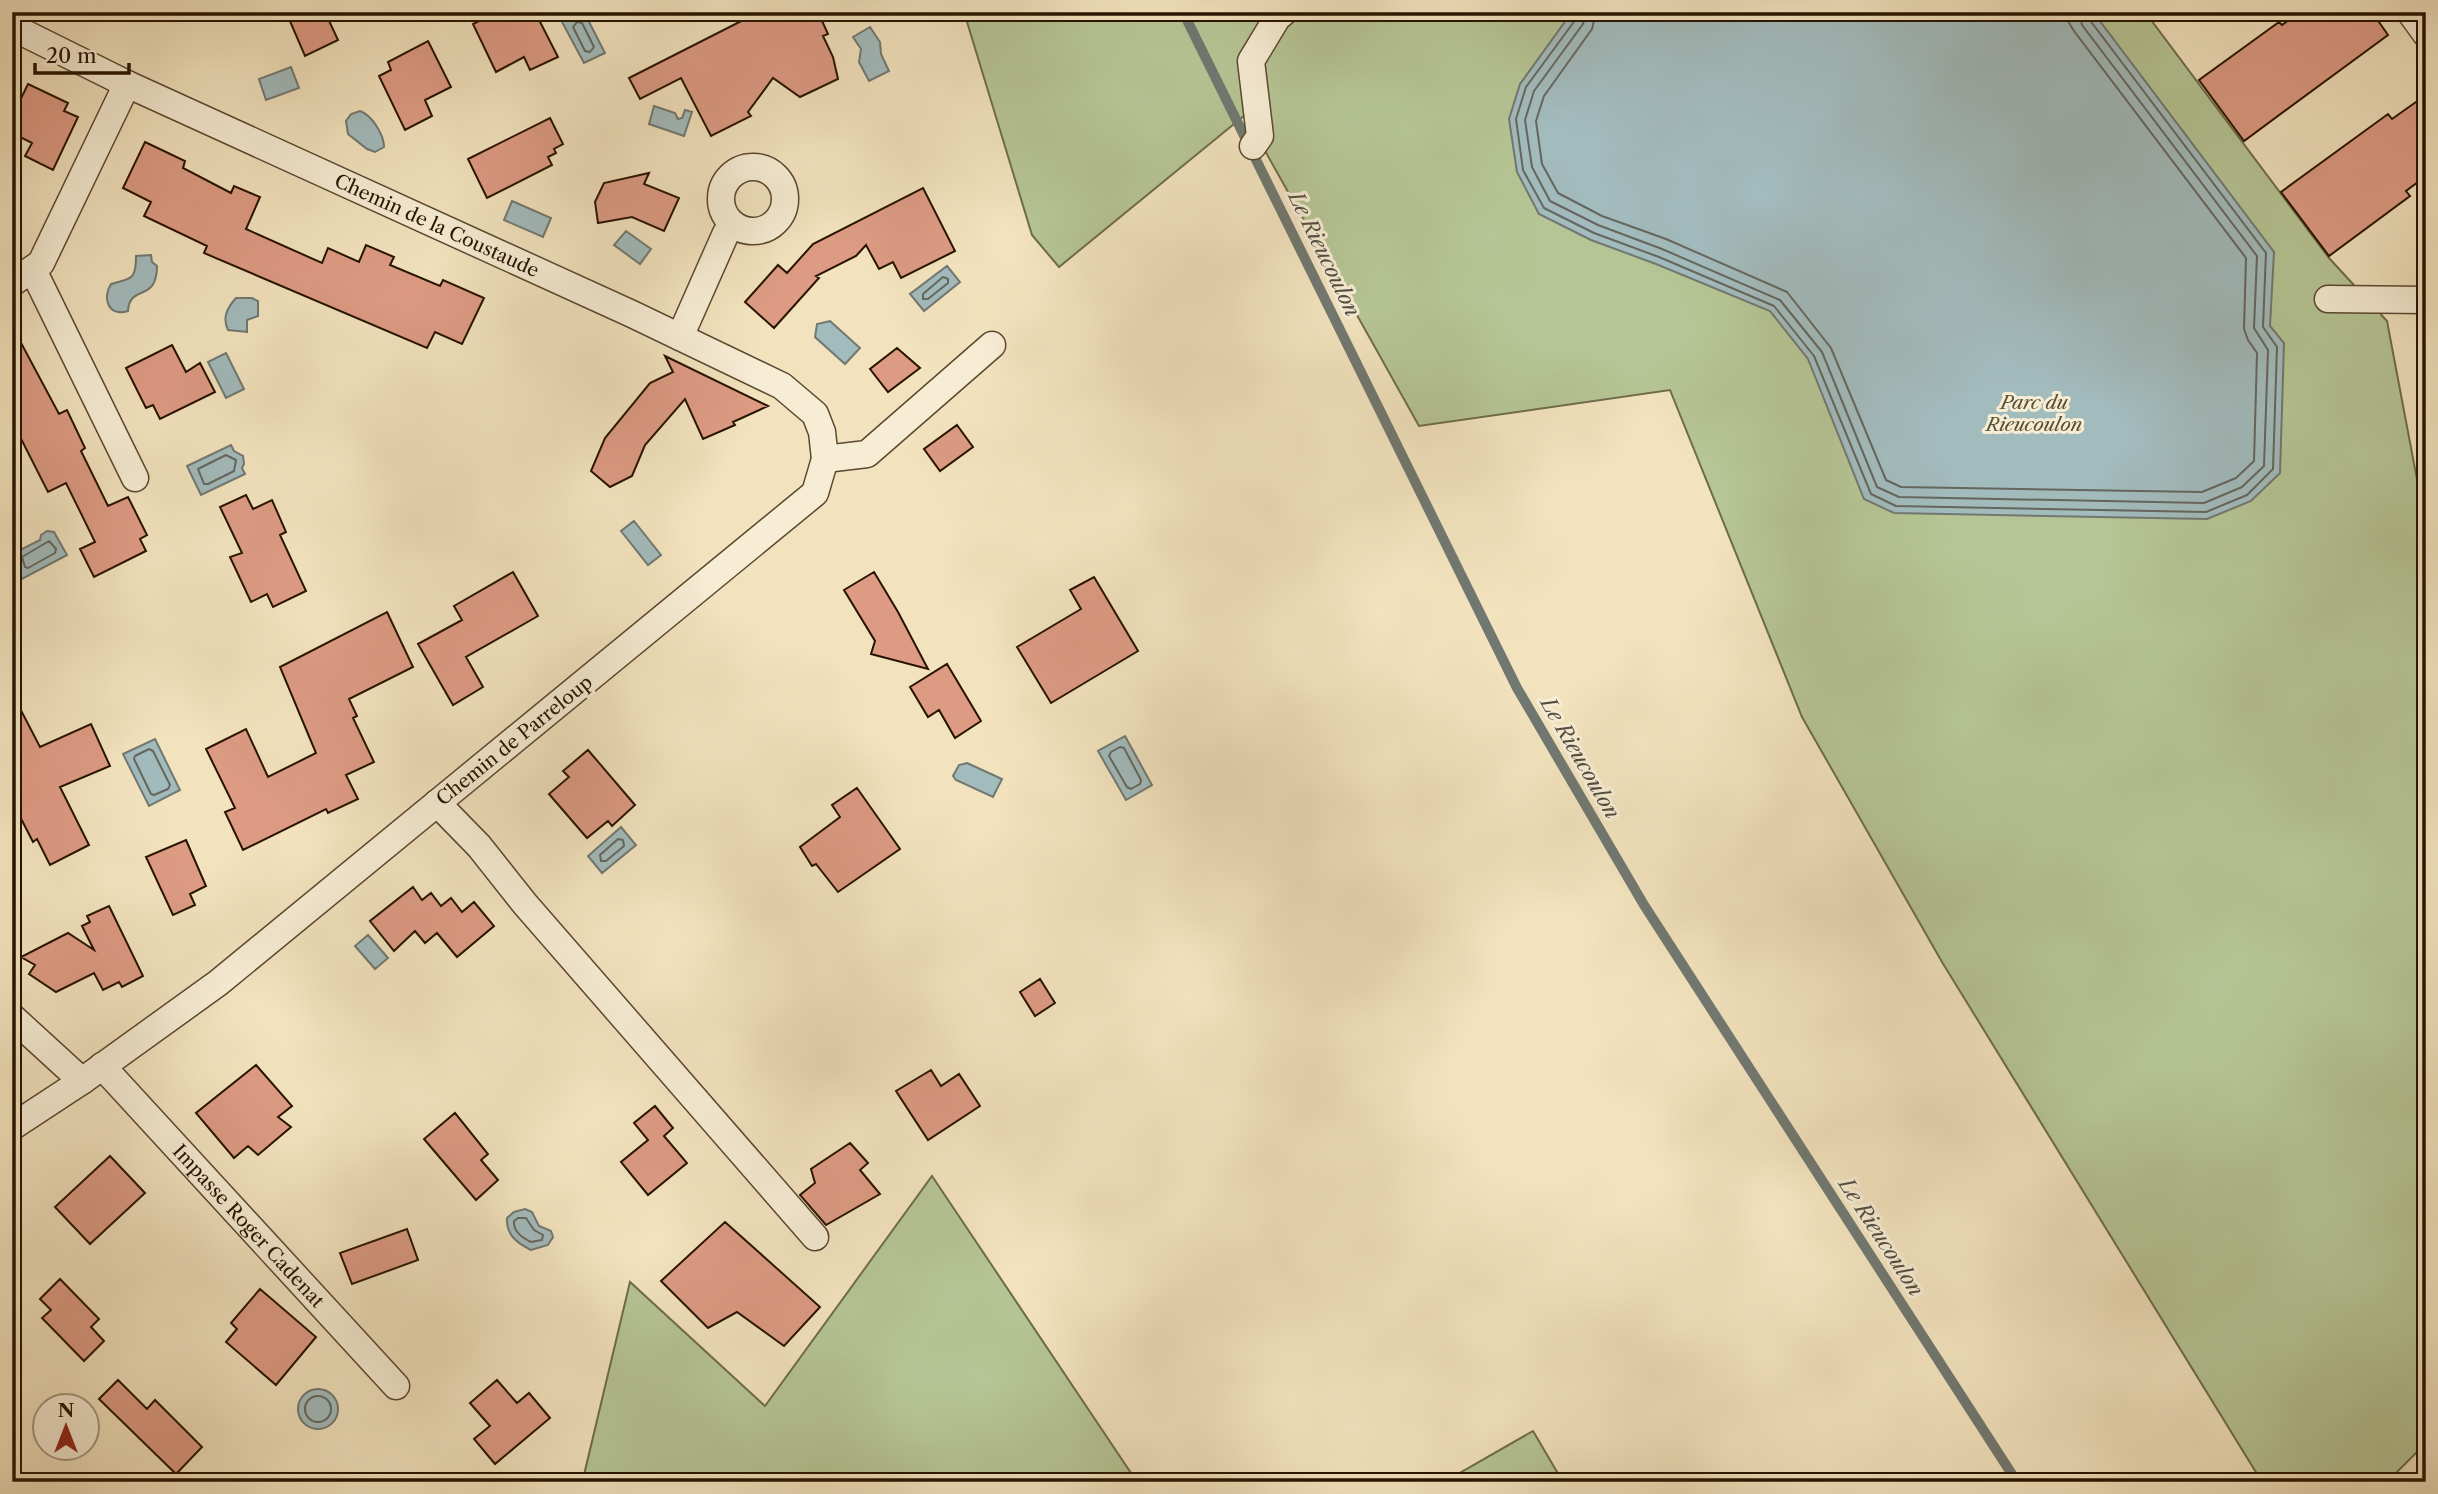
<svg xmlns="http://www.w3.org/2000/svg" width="2438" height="1494" viewBox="0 0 2438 1494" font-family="'Libre Caslon Text',serif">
  <rect width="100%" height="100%" fill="#f2e3be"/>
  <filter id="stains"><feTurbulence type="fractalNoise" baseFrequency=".00286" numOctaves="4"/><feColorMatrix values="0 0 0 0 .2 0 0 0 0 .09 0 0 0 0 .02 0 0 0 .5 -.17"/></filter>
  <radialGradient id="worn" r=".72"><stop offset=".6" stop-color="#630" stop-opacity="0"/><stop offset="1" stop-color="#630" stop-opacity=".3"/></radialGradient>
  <path fill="#b6c595" stroke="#6e6c4a" stroke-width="2" d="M964,12h311l-8,29 34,-29h844l184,246 58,63 39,206v916l-39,39h-125l-320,-520 -140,-245 -132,-327 -251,36 -174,-311 -186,152 -27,-32z
    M932,1176l205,306h-552l-2,-3 47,-197 135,124z
    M1533,1431l30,51h-119z"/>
  <path fill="#a2bbbd" stroke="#717871" stroke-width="2" d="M580,12h4l21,41 -21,10 -22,-41z
    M1572,12h521l181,240 -4,74 14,17 -4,130 -29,28 -44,18 -313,-6 -30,-14 -56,-140 -38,-48 -114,-47 -65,-24 -52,-26 -22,-42 -8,-53 11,-35z
    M870,27l10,15 1,12 8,17 -20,10 -10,-19 2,-13 -8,-12z
    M291,67l8,21 -33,12 -7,-21z
    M654,106l21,7 3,6 4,-1 3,-8 7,2 -8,24 -35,-12z
    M360,111c12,4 24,24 24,36l-9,5 -8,-3 -19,-15 -2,-13 5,-7z
    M512,201l39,17 -8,19 -39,-17z
    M626,231l25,18 -11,15 -26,-19z
    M151,255l1,7 5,4c0,37 -28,18 -29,45 -20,6 -26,-13 -17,-27 21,-6 25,-4 25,-28z
    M947,266l13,16 -36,29 -14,-17z
    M236,298h16l6,3v15l-11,4v12l-19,-2c-6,-12 -1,-22 8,-32z
    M830,321l30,27 -15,16 -30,-27 2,-13z
    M226,353l18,36 -18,9 -18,-36z
    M231,445l3,6 9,5 1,8 -2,4 3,6 -44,21 -14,-29z
    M634,521l27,34 -13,10 -27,-34z
    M47,531l7,1 13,23 -45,24 -10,-20v-5l28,-14 1,-5z
    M1125,736l27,49 -26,15 -28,-49z
    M155,739l25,51 -31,16 -26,-52z
    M967,763l35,16 -9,18 -37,-17 -3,-4 6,-11z
    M621,827l15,18 -34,28 -14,-17z
    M368,935l20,23 -13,11 -20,-23z
    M525,1209l7,3 7,14 12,5 2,6 -5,8 -17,5c-14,-7 -25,-15 -24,-32l7,-6z
    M298 1409a20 20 0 1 1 40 0a20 20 0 1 1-40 0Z"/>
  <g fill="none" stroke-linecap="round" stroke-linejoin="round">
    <path stroke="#64675e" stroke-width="2" d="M1577,12l-1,7 -50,68 -10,32 7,51 21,38 50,25 65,24 115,49 40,50 57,138 25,12 310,6 41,-17 26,-26 4,-122 -14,-20 3,-74 -177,-234 -1,-7
      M1586,12l-3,12 -49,67 -9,29 7,47 18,34 48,24 64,24 118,51 42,52 55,135 22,10 305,6 38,-16 22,-21 4,-116 -14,-22 3,-72 -175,-231 -3,-13
      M1596,12l-4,17 -48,67 -8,25 6,43 16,29 44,23 64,23 121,53 44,56 55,132 15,7 301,5 34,-14 18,-17 3,-108 -9,-13 -4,-11 2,-71 -172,-227 -5,-8 -1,-11
      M577,22l5,1 12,24 -4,5 -5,-1 -12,-24z
      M943,277l5,2v4l-20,16h-5v-5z
      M226,455l10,5 -2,11 -26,13h-4l-6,-15z
      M49,541l7,8 -1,4 -27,15 -3,-1 -3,-10z
      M1120,747l4,1 17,32 -1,4 -9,5 -4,-2 -18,-31 2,-4z
      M149,749l4,2 17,34 -2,4 -14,6 -3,-1 -17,-35 1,-3z
      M618,839l5,1 1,6 -18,15h-5l-1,-6z
      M526,1218l8,12 9,5 -1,5 -11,2c-8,-4 -18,-10 -17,-21l4,-3z
      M305 1409a13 13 0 1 1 26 0a13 13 0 1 1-26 0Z"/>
    <path stroke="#717871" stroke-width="10" d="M1183,12l334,676 127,217 373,577"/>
  </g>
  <path fill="#dd9b84" stroke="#271300" stroke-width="2" d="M286,12h39l13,28 -33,16z
    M497,12h38l23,45 -28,13 -6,-13 -28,15 -23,-48z
    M759,12h59l10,22 -5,2 10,21 5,22 -38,18 -27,-19 -25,34 3,4 -40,20 -30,-58 -41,21 -11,-21z
    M2300,12h72l16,23 -144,106 -45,-61 80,-58 3,3z
    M428,41l23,46 -26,13 7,16 -27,14 -26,-54 12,-6 -3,-8z
    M28,84l40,19 -4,8 14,6 -25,53 -28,-14 7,-13 -20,-10v-16z
    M2426,95v81l-20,15 4,5 -81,60 -48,-64 107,-78 4,5z
    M550,118l13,26 -9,5 2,4 -8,4 4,8 -65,33 -19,-39z
    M145,142l40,19 -2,7 48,25 3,-7 26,11 -14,32 76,34 6,-15 31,14 7,-17 28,12 -4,8 50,21 3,-6 41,18 -22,46 -27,-12 -8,16 -223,-95 3,-7 -63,-30 7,-14 -28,-14z
    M649,173l-5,11 35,14 -15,33 -32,-14 -34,6 -3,-21 9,-19z
    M923,188l32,63 -54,27 -8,-16 -14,7 -13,-24 -10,11 -40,20 3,2 -45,50 -29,-26 33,-37 9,8 26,-29z
    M12,326l47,88 8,-4 18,38 -4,3 27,55 20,-9 19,38 -7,4 6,12 -52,26 -14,-28 15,-7 -29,-59 -18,9 -36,-71z
    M172,345l14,27 14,-9 15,29 -55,27 -7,-14 -7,3 -20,-40z
    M897,348l23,20 -32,24 -18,-23z
    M665,356l103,50 -35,16 2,3 -32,14 -18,-40 -40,46 -13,31 -22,11 -19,-16 14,-33 45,-55 23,-11z
    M957,425l16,22 -33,24 -16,-22z
    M246,495l7,14 19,-9 14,32 -6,3 26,56 -33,16 -6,-13 -16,8 -21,-45 12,-4 -22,-46z
    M513,572l25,44 -72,41 17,30 -30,18 -35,-61 44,-24 -8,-14z
    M874,572l24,40 30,57 -57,-15 4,-13 -31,-51z
    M1094,577l44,74 -87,52 -34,-56 64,-38 -11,-19z
    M387,612l26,55 -64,32 8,17 -4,2 21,44 -28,13 12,24 -30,14 -2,-4 -83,41 -18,-38 10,-4 -29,-59 40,-20 22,48 48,-24 -36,-86z
    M947,664l34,57 -26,17 -16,-28 -11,7 -18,-30z
    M12,693l28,54 51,-23 19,42 -50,21 29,58 -39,20 -13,-26 -4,3 -21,-41z
    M588,750l47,55 -23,21 -4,-5 -21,17 -38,-44 20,-17 -6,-6z
    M857,788l43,61 -62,43 -22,-28 -4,2 -12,-19 40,-30 -8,-12z
    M186,840l20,46 -16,8 5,11 -22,10 -27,-58z
    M413,887l9,13 9,-7 10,13 10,-8 11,14 12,-10 20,24 -37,31 -20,-24 -12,10 -10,-12 -21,20 -24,-30z
    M109,906l34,70 -21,11 -3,-5 -16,8 -9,-17 -38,19 -27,-18 6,-9 -14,-8 47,-24 26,17 -12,-24 8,-4 -3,-6z
    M1040,979l15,24 -20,13 -15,-24z
    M256,1065l36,41 -14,11 13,10 -33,28 -10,-9 -14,12 -38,-45z
    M931,1070l10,16 18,-12 21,32 -52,34 -32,-49z
    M655,1106l18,22 -9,8 23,27 -39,32 -27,-33 27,-22 -14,-17z
    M455,1113l33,41 -7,6 17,20 -22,20 -52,-61z
    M850,1143l18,20 -8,7 20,24 -54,31 -26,-30 15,-12 -4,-14z
    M110,1156l35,37 -55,51 -35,-37z
    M725,1222l95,85 -36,39 -47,-34 -29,16 -47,-47z
    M407,1229l11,31 -66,24 -12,-31z
    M60,1279l39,40 -8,8 13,14 -20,20 -42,-43 9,-8 -11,-11z
    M260,1289l56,48 -40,48 -50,-43 11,-13 -6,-6z
    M118,1380l29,29 8,-9 47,47 -26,27 -77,-75z
    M497,1380l20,23 12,-10 21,25 -55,46 -21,-25 16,-13 -20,-23z"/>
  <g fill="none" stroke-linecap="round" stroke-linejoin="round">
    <defs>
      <g id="street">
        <path d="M2410,12l16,22"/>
        <path id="s1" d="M12,27l115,57 505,230 150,72 33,28 7,18 3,27 -10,34 -597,490 -136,98 -70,46"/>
        <path d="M1253,146l7,-10 -9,-75 26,-43 7,-6"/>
        <circle cx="753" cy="199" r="32"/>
        <path d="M33,270l102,208"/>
        <path d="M12,283l29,-20 86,-179"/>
        <path d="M2328,299l98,1"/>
        <path d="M680,337l46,-104 8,-7"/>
        <path d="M825,459l42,-5 125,-109"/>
        <path d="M437,803l42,43 46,58 290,333"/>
        <path d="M12,1017l70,64"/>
        <path id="s2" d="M102,1066l294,320"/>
      </g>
    </defs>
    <use href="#street" stroke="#5a4730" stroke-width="29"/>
    <use href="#street" stroke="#f7edd5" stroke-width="26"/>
  </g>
  <g text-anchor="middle" stroke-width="6" stroke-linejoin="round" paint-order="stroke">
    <g font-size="19" fill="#271300" stroke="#f7edd5">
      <text dy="7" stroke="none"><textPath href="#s1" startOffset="469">Chemin de la Coustaude</textPath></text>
      <text transform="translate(514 740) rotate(-39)" y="7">Chemin de Parreloup</text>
      <text dy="7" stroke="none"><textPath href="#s2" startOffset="217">Impasse Roger Cadenat</textPath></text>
    </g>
    <g font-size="19" font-style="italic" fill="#595134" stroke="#f7edd5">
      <text x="2034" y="409">Parc du<tspan x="2034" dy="22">Rieucoulon</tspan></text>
    </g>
    <g font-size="21" font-style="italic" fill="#524e42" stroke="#f7edd5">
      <text transform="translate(1324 254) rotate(64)" y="7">Le Rieucoulon</text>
      <text transform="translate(1580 758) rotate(60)" y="7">Le Rieucoulon</text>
      <text transform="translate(1881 1237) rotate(57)" y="7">Le Rieucoulon</text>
    </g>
  </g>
  <rect width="2438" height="1494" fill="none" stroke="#f2e3be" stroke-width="42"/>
  <rect x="14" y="14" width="2410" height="1466" fill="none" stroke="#271300" stroke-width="3.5"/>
  <rect x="21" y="21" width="2396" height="1452" fill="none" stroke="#271300" stroke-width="2"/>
  <g transform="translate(66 1427)"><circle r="33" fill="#f7edd5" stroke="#a49680" stroke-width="2"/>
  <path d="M0-5L12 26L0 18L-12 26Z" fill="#8f2418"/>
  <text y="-10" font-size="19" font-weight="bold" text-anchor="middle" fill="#271300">N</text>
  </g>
  <path d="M35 63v10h94v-10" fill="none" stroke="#271300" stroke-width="3.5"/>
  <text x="46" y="63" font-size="21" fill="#271300" stroke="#f7edd5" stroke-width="5" paint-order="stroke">20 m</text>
  <rect width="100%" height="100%" filter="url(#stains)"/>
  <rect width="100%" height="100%" fill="url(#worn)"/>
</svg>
